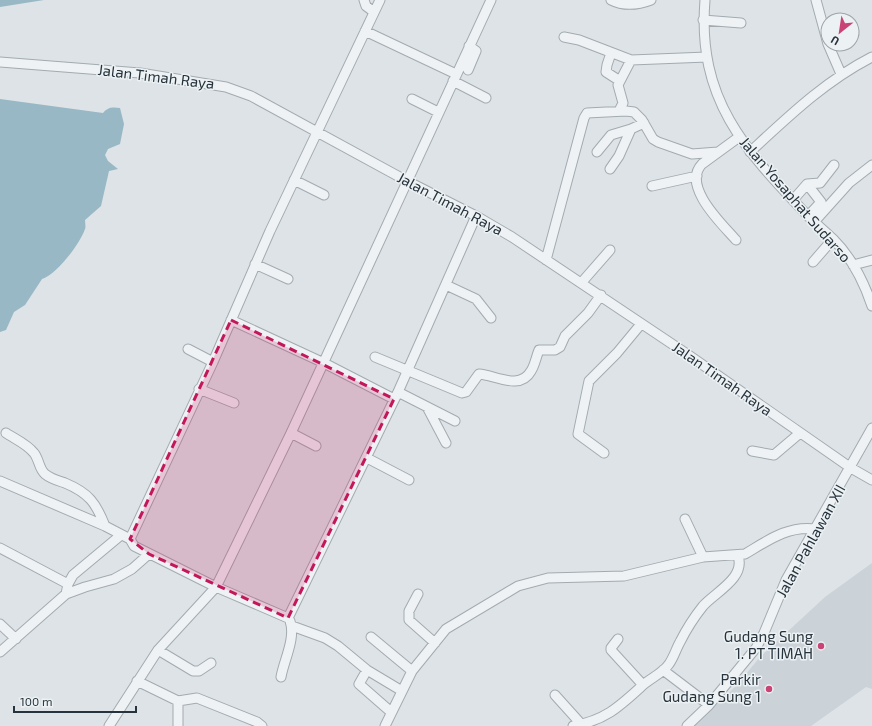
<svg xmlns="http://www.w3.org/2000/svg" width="872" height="726" viewBox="0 0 872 726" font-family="'Exo 2',sans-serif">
  <rect width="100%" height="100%" fill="#dde3e6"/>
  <path fill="#cbd2d8" d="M872,563v126l-6,-2 -55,39h-117l42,-40 24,-29 65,-60z"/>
  <path fill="#98b8c6" d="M0,0h44l-44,7z
    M0,99l103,14c5,-6 9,-6 17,-5l4,16 -4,20 -12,5 -3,6 3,6 10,8 -9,2 -8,35 -16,14c0,3 1,7 0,9 -5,15 -29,46 -43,50l-17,26 -11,7 -8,18 -6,2z"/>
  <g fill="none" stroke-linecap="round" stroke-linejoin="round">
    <defs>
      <path id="minor" d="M364,0l2,6 8,6
        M380,0l-110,231 -57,131 -83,177 4,7 82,41 72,31 110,-226 78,-176
        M611,0c12,6 27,5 40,0
        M705,0c-8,99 39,149 103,216 8,8 17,15 25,23 18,18 31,43 39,67
        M816,0l12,44
        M703,20l38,3
        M365,31l91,43
        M564,37l15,3 52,20
        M828,44l13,30
        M611,53l-4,12 -1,7 14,9
        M0,62l140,11 86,14 25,9 156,85 69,35 36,21 178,119 161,112 21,12
        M468,70l8,-19 -7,-5
        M453,81l33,17
        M412,99l26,13
        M619,111l4,-8 -5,-18 13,-25 76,-3
        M597,152l14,-17 20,-6 13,-6
        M750,152c38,-35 75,-71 122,-95
        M610,169l9,-13 12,-27
        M294,180l30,15
        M807,184l14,18 -13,14
        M652,186l45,-10
        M793,200l14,-16 13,-1 14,-18
        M814,222l35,-39 23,-18
        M736,240c-13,-15 -55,-54 -34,-76l37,-27
        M546,260l38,-142 3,-5 39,-2 8,1 8,8 11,19 5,3 34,12 26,-2
        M813,262l20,-23
        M255,264l33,15
        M853,265l19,-5
        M582,282l28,-32
        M446,285l30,14 15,19
        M231,320l93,43 70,36
        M188,349l25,13
        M375,357l87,36 4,-1 13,-18c16,1 41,17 52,-3 4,-6 5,-14 8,-21h16l5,-3 5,-11 23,-23 13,-18
        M199,389l35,14
        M398,392l57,29
        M427,407l19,36
        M6,433c9,6 21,11 28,20 5,6 5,16 11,21 6,5 14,7 20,9 24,10 31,20 40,43
        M291,433l25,13
        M752,451l22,4 26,-22
        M604,453l-26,-19 11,-53 28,-28 24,-29
        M367,458l42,22
        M0,481l105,45 25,13
        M685,519l18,38
        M0,548l68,36
        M66,594l2,-10 5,-9 48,-40
        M418,594l-9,17v9l26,23
        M0,624l16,15
        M292,626l33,12 13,8 29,24 35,21
        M371,637l41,34
        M618,639l-7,9v2l32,35
        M158,650l35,21h6l12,-8
        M0,652l66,-58 19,-7 29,-8 18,-10 17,-15
        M367,670l-8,14 32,28
        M663,670l46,35
        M281,677c3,-17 15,-39 9,-56
        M137,681l41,20 19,-3 60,24 5,4
        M555,695l27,30
        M109,726l49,-76 58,-63 75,-154 200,-433
        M178,726v-25
        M385,726l27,-55 34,-42 72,-43 30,-8 76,-2 79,-19 42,-3c22,-13 43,-29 71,-25
        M573,726c33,-6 47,-20 70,-41 8,-7 20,-12 26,-21 5,-7 7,-15 11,-22 6,-12 15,-26 23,-36 11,-13 43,-28 35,-50
        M687,726l22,-21 47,-57 8,-15 22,-53 86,-152"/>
    </defs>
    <use href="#minor" stroke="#a3abb0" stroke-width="11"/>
    <use href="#minor" stroke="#eff2f5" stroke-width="9"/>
  </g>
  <path fill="#c2185b" fill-opacity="0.2" stroke="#c2185b" stroke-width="3" stroke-dasharray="8 5" stroke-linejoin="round" d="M231,320l163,79 -106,219 -139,-64 -19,-15z"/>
  <g fill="#c94475" stroke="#ecf1f4" stroke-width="1.5">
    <circle cx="821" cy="646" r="4"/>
    <circle cx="769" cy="689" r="4"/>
  </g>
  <g text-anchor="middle" stroke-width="3" stroke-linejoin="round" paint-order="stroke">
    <g font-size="15" fill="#27333c" stroke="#ecf1f4">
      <text transform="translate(156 77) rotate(7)" y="5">Jalan Timah Raya</text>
      <text transform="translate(795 200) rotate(49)" y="5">Jalan Yosaphat Sudarso</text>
      <text transform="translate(450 204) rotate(28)" y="5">Jalan Timah Raya</text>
      <text transform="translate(722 379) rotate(35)" y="5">Jalan Timah Raya</text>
      <text transform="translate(811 541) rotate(-61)" y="5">Jalan Pahlawan XII</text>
    </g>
    <g font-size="15" fill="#27333c" stroke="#ecf1f4" text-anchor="end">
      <text x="813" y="642">Gudang Sung<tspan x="813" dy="17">1. PT TIMAH</tspan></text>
      <text x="761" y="685">Parkir<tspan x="761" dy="17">Gudang Sung 1</tspan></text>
    </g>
  </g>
  <g transform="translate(840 32) rotate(210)"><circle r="19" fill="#ecf1f4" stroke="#9da5aa"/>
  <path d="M0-3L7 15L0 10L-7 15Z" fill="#c94475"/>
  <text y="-6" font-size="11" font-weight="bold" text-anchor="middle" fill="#27333c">U</text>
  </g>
  <path d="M14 706v6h122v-6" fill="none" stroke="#27333c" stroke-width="2"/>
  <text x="20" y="706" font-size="12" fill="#27333c" stroke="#ecf1f4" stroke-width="3" paint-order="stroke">100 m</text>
</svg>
